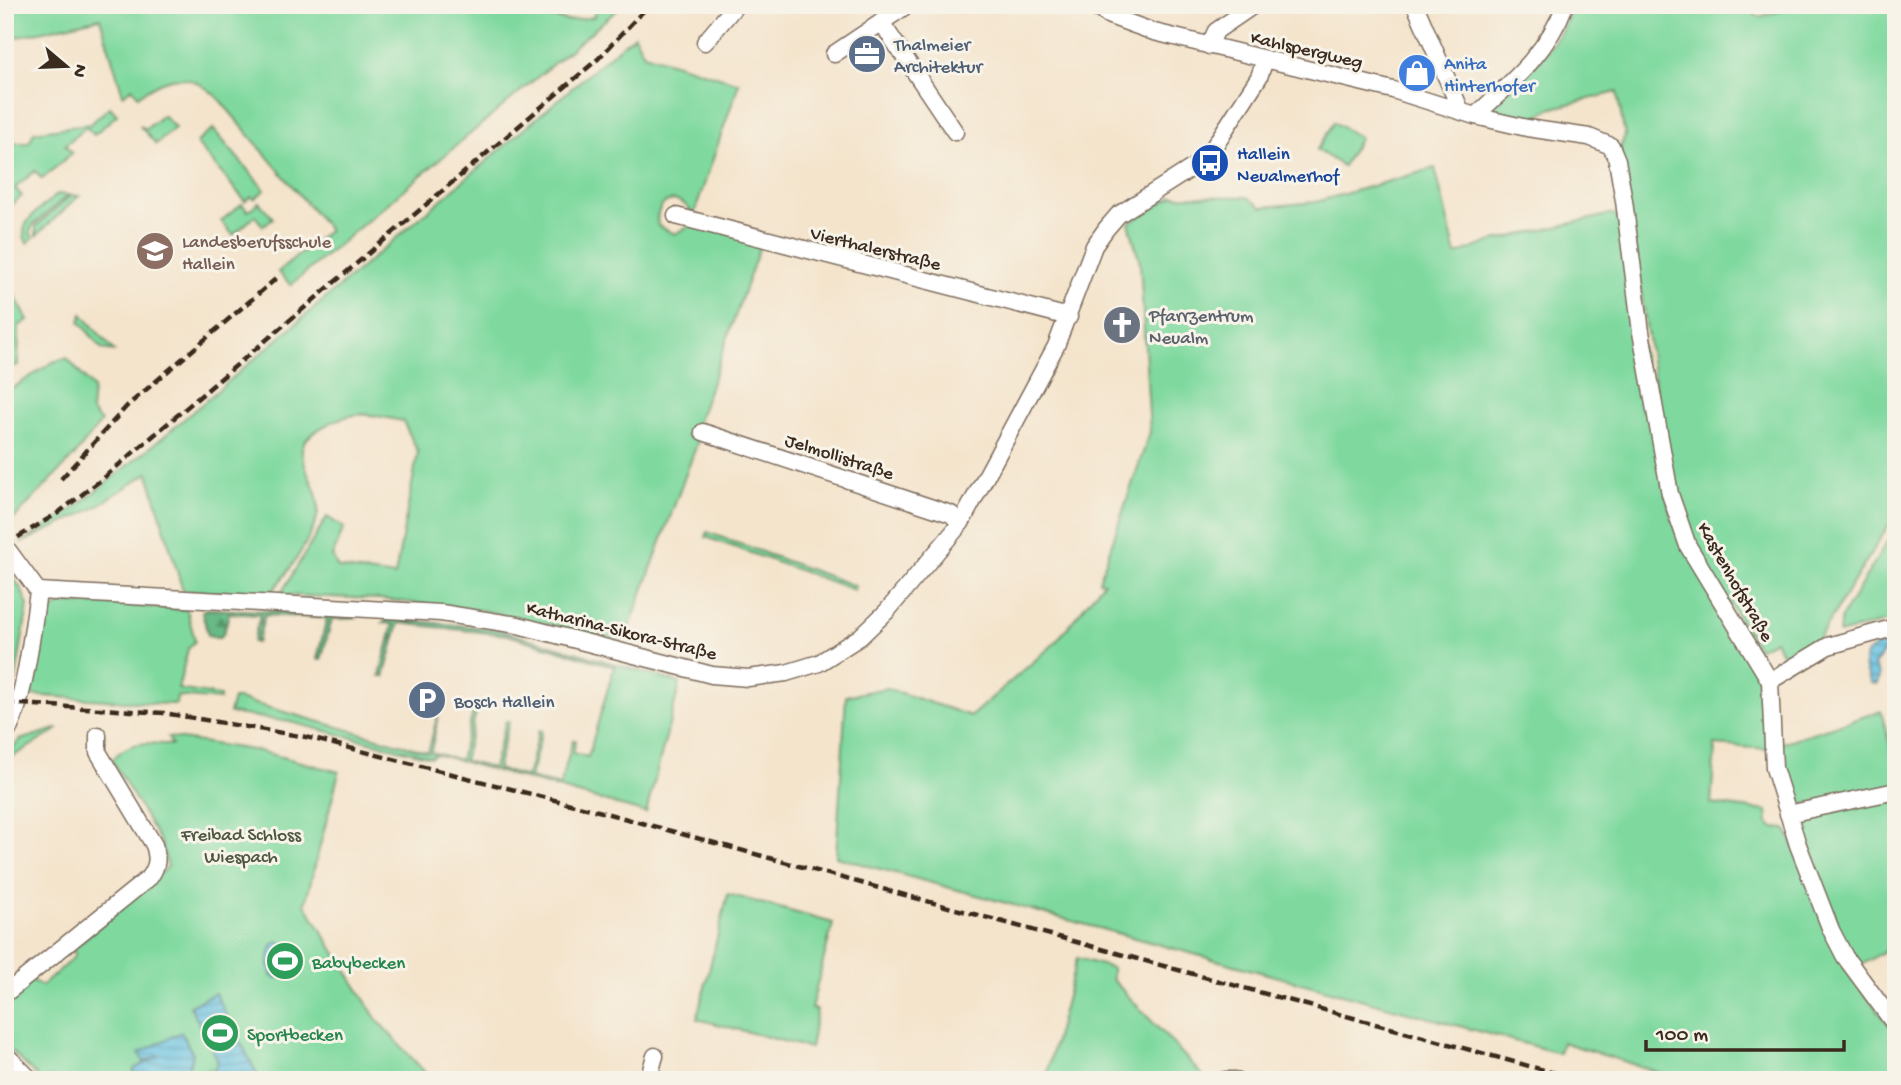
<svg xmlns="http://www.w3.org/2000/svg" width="1901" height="1085" viewBox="0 0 1901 1085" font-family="'Gochi Hand',sans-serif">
  <defs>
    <pattern id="forest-firs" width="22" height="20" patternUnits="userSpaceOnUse" patternTransform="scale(1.75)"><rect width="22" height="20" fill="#67b986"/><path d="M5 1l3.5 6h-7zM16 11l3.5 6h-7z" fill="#56976d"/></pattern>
    <pattern id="water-rules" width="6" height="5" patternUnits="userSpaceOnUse" patternTransform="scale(1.75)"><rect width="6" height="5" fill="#65c2e3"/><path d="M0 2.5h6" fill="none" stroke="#549eb7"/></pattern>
  </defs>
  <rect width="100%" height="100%" fill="#f7f3e8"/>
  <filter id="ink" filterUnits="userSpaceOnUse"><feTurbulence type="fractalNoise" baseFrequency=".0143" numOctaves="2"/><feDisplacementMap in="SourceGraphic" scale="14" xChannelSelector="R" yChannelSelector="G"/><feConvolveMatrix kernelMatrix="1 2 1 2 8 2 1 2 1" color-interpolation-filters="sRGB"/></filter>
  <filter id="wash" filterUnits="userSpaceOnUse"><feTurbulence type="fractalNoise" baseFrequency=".00686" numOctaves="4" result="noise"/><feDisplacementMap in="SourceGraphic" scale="28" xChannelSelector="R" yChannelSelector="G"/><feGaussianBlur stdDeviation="1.57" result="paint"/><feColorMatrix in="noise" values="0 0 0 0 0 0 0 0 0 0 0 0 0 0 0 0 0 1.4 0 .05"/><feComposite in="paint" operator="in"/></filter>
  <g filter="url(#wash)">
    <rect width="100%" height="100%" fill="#f4e4cc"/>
    <path fill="#7fd99f" stroke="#5d825e" stroke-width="2" fill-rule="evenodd" d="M5,5h489l74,16 26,-4v-12h29l-332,280 -13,-13 51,-42 -110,-131c-29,-28 -49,-26 -81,-3l-6,-8 -9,7 -23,-77 -95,22z
      M1573,5c19,0 45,6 61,0h112l13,12 41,-12h96v508l-77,125 -32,29 -12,-27 -17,9 -59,-94 -21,-48 -18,-87 -40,-272 5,-12 -8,-44 -68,17 -24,15 -38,-9 3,-8c34,-32 67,-56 83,-102z
      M634,35l10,19 95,29 -46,134c-9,-27 -41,-19 -35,9l17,8 17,-9 63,15 4,9 -67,189 6,3 -71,193 -5,6 -137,-29 -106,-12 -99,-4 47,-78 17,11 -12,28 6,12 57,8 23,-124 -15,-31c-14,-2 -34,-9 -48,-6 -16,2 -56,19 -53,38 2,20 18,36 16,58 -1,20 -34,69 -49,83l-86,-3 -35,-118 -55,36 -72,34 51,-33 90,-72z
      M110,107l7,8 -23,20 -8,-8 -21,18 7,8 -30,26 -7,-8 -20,17 7,8 -17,14v-67h24l5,-11 56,-8z
      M163,115l12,13 -19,16 -16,-18 6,3z
      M1334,122l26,16 -17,28 -26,-16z
      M213,129l52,61 -11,9 -3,-3 -6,5 -49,-58z
      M1435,168l21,87 34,-13 122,-28 7,4 52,300 82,145 7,22 7,64 -52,-4 -4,59 56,7 1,12 6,5 12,1 78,164 32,41v46h-213l-121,-38 -3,11 -723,-196 10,-161 40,-8 85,28 84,-73 49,-61 -5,-1 51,-149 -10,-169 -11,-40 44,-27 74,1 15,10 54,-5z
      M58,194l10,1 -35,30 -3,7 3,6 -6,5c-13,-21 18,-37 31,-49z
      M71,195l8,1 -43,40v-10z
      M259,202l14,16 -10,8 -8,-10 -22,19 -12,-14 21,-17 6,7z
      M5,278l23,42 -9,6 -1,39 -11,3z
      M82,314l32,37 -12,-2 -22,-27z
      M67,358l26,30 -2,23 10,11 -26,33 -69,72 -1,-134 48,-31z
      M1896,527v92l-57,15 2,-16z
      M707,532l148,54 -1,4 -148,-53z
      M5,567l15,20 8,18 -15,90h-8z
      M64,604h44l79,6 8,31 -7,8 -10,40 42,7v4l-43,-4 -1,8h-9l-139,-9 16,-77 6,-8z
      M615,664l65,19 -34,130 -210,-59 -5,3 -141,-35 -61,-9 4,-14h5l190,53 13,-49 -10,49 29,8 13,-48 3,1 -12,48 29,7 13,-47 3,1 -12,47 30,8 12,-47 3,1 -12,47 30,8 13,-46h3l-3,13 15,4z
      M1881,711l15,59v17l-103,19 -15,-62z
      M59,728l-5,4 -49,29v-5l15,-16z
      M168,737l91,14 80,21 -34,132 72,116 53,58 -2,2h-168l-45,-87 -25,13 28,54 -4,10 -5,-1 -9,11h-16l9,-26 -53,-1 4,9 15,-6 -25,13 -1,11h-78l-3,-3 -11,3 -36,-35v-45l24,-21 13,7 33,-30 -1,-8 94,-81 -7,-24 -49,-83c16,-20 36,-18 60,-15zM278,942l15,7 9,13 -6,8 -9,1 -7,7 -9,-2 -2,-19z
      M1896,796v148l-38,23 -10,-15 -46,-110 -4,-23z
      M728,894l105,29 -22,85 6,2 -7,38 -113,-29z
      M1077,958l35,10v11l95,101h-162z"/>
    <path fill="url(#forest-firs)" stroke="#517252" stroke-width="2" d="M205,609l125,4 28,5 -26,1 -11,41 -4,-1 10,-41 -62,-3 -8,28 -4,-1 7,-27 -31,-2 -5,20 -5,5 -11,-3 -6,-23z
      M388,618l108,11 119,35v3l-108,-32 -108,-12 -15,54 -4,-1 13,-52 -10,-1z"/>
    <path fill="url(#water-rules)" stroke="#507680" stroke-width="2" d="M1882,645l2,7 -10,13 5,11 -2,8 -6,-1c-10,-16 -11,-33 11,-38z
      M278,942l15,7 9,16 -27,14c-9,-8 -7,-25 -2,-35z
      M215,993l45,87h-49l7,-20 -28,-54z
      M181,1032l12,22 -9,26h-51l1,-11 25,-13 -15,6 -5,-9z"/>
  </g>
  <g filter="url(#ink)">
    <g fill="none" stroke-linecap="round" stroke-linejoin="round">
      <defs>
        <path id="minor" d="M1091,5l19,11 44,16 239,58 82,26 52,12 62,9 22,9 6,14 7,41 17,131 29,162 18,52 82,135 4,87 24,77 33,85 14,27 51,69
          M1415,5l46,106
          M881,22l74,110
          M705,42l31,-37
          M1209,46l7,-15 38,-26
          M834,54l73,-49
          M1475,116c36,-33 73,-64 90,-111
          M676,216l393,101
          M703,432l248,82 10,9
          M5,546l33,45 403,22 77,12 194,50 36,3 38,-5 33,-10 41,-26 27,-26 74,-88 95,-177 38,-100 12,-17 12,-14 88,-56 53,-82 6,-17
          M1770,681l58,-35 68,-19
          M5,735c18,-22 29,-113 33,-144
          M1788,814l108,-23
          M5,994l145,-117c8,-12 8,-19 4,-32l-56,-93v-17
          M5,1054l26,26
          M648,1080l7,-24
          M1225,1080h10"/>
      </defs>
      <use href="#minor" stroke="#7c6b5b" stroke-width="19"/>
      <use href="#minor" stroke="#fff" stroke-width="16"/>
      <path stroke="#3b2a1e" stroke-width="4.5" stroke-dasharray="10 5" stroke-linecap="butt" d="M61,479l66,-73 151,-129
        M5,545l53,-32 43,-33 497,-421 51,-54
        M5,703l159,10 142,24 292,74 982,269"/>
    </g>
  </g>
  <defs>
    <symbol id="office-disc" viewBox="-11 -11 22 22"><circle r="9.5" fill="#5c6f8a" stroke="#f7f3e8"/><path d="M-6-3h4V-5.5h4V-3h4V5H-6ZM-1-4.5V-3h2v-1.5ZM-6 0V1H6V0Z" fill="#fff"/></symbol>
    <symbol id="shop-disc" viewBox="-11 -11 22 22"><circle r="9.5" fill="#3f7fe0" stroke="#f7f3e8"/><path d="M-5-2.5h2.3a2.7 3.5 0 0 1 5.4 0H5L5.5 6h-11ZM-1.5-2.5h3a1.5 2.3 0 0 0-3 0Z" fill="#fff"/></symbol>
    <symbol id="bus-disc" viewBox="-11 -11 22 22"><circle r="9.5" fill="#1a4fb4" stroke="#f7f3e8"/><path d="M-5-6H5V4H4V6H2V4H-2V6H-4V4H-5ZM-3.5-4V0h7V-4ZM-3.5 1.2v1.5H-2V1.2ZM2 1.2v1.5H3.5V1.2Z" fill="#fff"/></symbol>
    <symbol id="school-disc" viewBox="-11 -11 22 22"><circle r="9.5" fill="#8d6e63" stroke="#f7f3e8"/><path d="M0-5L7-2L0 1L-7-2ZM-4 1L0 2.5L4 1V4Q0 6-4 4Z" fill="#fff"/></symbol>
    <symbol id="church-disc" viewBox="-11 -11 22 22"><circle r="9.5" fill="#6b7280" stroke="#f7f3e8"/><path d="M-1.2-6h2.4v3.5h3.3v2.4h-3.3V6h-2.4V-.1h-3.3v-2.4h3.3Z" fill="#fff"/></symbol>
    <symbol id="parking-disc" viewBox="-11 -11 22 22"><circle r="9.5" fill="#5c6f8a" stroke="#f7f3e8"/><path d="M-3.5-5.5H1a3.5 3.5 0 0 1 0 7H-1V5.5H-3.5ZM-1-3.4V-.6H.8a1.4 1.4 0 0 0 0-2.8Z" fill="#fff"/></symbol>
    <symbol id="stadium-disc" viewBox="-11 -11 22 22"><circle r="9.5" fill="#2e9e5b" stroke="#f7f3e8"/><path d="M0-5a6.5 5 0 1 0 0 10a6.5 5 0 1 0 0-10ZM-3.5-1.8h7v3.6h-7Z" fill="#fff"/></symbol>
  </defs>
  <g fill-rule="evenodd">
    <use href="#office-disc" x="845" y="32" width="44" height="44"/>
    <use href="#shop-disc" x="1395" y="51" width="44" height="44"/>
    <use href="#bus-disc" x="1188" y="141" width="44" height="44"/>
    <use href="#school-disc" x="133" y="229" width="44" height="44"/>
    <use href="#church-disc" x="1100" y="303" width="44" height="44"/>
    <use href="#parking-disc" x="405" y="678" width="44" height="44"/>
    <use href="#stadium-disc" x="263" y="939" width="44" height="44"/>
    <use href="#stadium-disc" x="198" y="1011" width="44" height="44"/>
  </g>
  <g text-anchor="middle" stroke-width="6" stroke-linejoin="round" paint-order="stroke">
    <g font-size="19" fill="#4e5e75" stroke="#f7f3e8" text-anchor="start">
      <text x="894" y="50">Thalmeier<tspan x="894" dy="22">Architektur</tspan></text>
      <text x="454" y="707">Bosch Hallein</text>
    </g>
    <g font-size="19" fill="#3b2a1e" stroke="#f7f3e8">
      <text transform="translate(1307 48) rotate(13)" y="7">Kahlspergweg</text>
      <text transform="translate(876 247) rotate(14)" y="7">Vierthalerstraße</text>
      <text transform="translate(840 455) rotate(18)" y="7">Jelmollistraße</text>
      <text transform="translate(1737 581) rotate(60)" y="7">Kastenhofstraße</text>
      <text transform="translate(622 629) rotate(14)" y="7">Katharina-Sikora-Straße</text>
    </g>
    <g font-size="19" fill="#366cbe" stroke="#f7f3e8" text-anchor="start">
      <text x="1444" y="69">Anita<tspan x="1444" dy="22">Hinterhofer</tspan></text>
    </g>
    <g font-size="19" fill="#164399" stroke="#f7f3e8" text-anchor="start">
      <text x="1237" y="159">Hallein<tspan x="1237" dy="22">Neualmerhof</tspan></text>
    </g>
    <g font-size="19" fill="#785e54" stroke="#f7f3e8" text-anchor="start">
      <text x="182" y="247">Landesberufsschule<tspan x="182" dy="22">Hallein</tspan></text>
    </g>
    <g font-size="19" fill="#5b616d" stroke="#f7f3e8" text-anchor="start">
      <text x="1149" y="321">Pfarrzentrum<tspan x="1149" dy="22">Neualm</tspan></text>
    </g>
    <g font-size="19" fill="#4c563e" stroke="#f7f3e8">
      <text x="241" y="840">Freibad Schloss<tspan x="241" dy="22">Wiespach</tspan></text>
    </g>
    <g font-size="19" fill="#27864d" stroke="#f7f3e8" text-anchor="start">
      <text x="312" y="968">Babybecken</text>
      <text x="247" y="1040">Sportbecken</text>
    </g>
  </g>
  <rect width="1901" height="1085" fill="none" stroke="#f7f3e8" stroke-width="28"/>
  <g transform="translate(66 66) rotate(109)" stroke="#f7f3e8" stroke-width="5" paint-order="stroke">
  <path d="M0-5L12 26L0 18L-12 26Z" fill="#3b2a1e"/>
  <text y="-10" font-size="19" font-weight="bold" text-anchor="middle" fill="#3b2a1e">N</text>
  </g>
  <path d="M1646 1040v10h198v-10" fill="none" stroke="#3b2a1e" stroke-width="3.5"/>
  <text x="1656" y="1040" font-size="21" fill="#3b2a1e" stroke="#f7f3e8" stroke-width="5" paint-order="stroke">100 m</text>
</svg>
